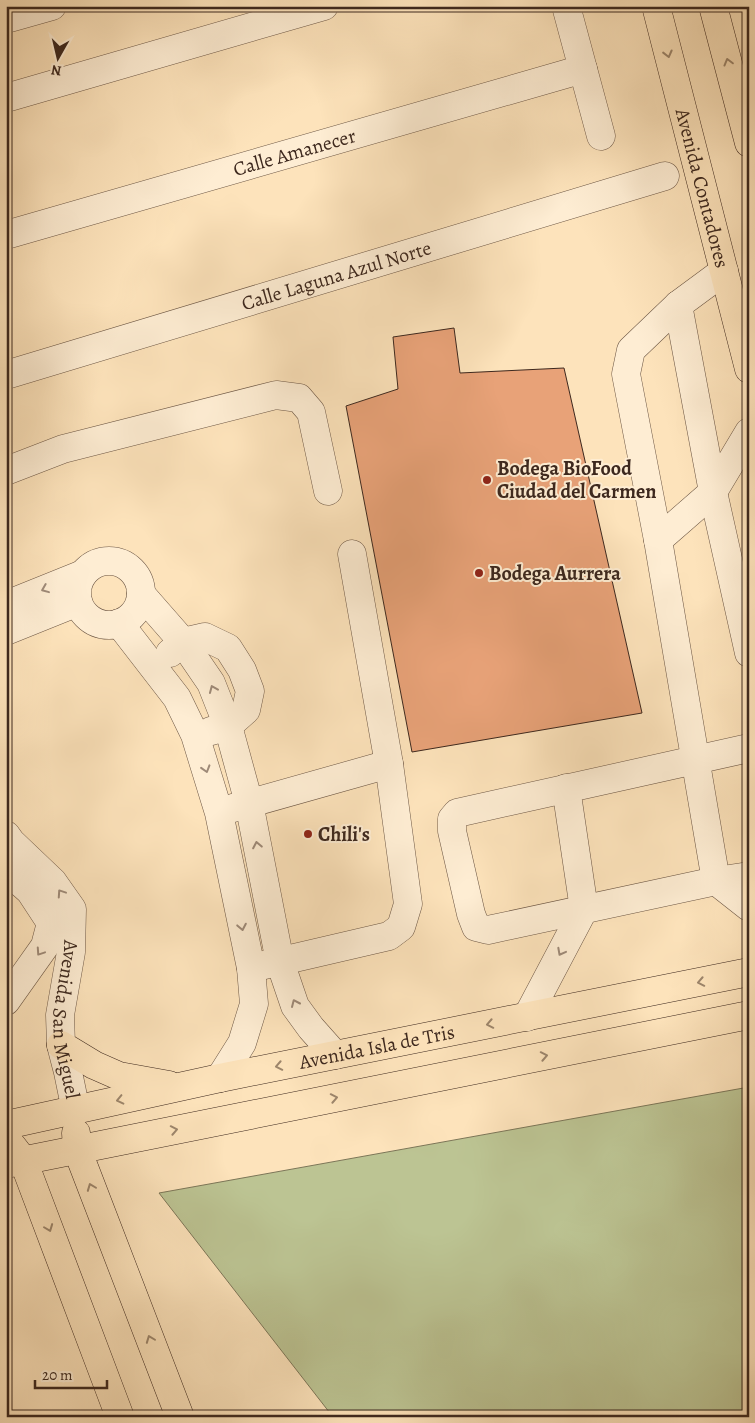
<svg xmlns="http://www.w3.org/2000/svg" width="755" height="1423" viewBox="0 0 755 1423" font-family="Alegreya,serif">
  <rect width="100%" height="100%" fill="#fde3bb"/>
  <filter id="stains"><feTurbulence type="fractalNoise" baseFrequency=".004" numOctaves="4"/><feColorMatrix values="0 0 0 0 .2 0 0 0 0 .09 0 0 0 0 .02 0 0 0 .5 -.17"/></filter>
  <radialGradient id="worn" r=".72"><stop offset=".6" stop-color="#630" stop-opacity="0"/><stop offset="1" stop-color="#630" stop-opacity=".3"/></radialGradient>
  <path fill="#bcc493" stroke="#7c7658" d="M749,1087v330h-416l-174,-224z"/>
  <path fill="#e8a278" stroke="#3d281e" d="M454,328l6,45 104,-5 78,345 -230,39 -66,-346 52,-17 -5,-52z"/>
  <g fill="none" stroke-linecap="round" stroke-linejoin="round">
    <defs>
      <g id="minor">
        <path d="M566,6l35,130"/>
        <path d="M6,19l46,-13"/>
        <path d="M6,98l318,-92"/>
        <path id="s1" d="M6,235l577,-166"/>
        <path d="M678,305l35,187 36,161"/>
        <path id="s2" d="M6,375l659,-199"/>
        <path d="M749,432l-36,60 -55,48 58,341 33,26"/>
        <path d="M6,471l57,-22 213,-54 23,3 12,14 17,79"/>
        <path d="M658,540l-32,-166 5,-24 47,-45 46,-34"/>
        <circle cx="109" cy="593" r="32"/>
        <path d="M141,594l42,48 28,41 17,43 21,77 31,159 15,44 16,22 24,27"/>
        <path d="M6,605l77,-31"/>
        <path d="M119,623l58,75 18,37 24,78 32,155 3,36 -12,39 -22,35"/>
        <path d="M6,631l72,-29"/>
        <path d="M170,653l13,-11 22,-5 23,11 14,22 8,21 -4,19 -18,16 -17,5"/>
        <path d="M749,748l-292,65 -5,6v12l19,83 5,13 12,3 228,-49 33,-5"/>
        <path d="M233,808l156,-44"/>
        <path id="s3" d="M6,835l5,7 42,40 19,27 -1,43 -11,63 1,30 7,27 8,39"/>
        <path d="M6,870l24,21 21,32 -6,23 -39,55"/>
        <path d="M251,968l138,-32 12,-9 7,-23 -19,-140 -37,-210"/>
        <path d="M527,1017l57,-108 -18,-121"/>
      </g>
      <g id="major">
        <path id="s4" d="M656,6l93,363"/>
        <path d="M713,6l36,137"/>
        <path d="M61,1045l33,20 25,11 50,9"/>
        <path id="s5" d="M6,1125l214,-47 529,-106"/>
        <path d="M76,1133l1,16 103,268"/>
        <path d="M13,1147l10,13 97,257"/>
        <path d="M6,1164l743,-149"/>
      </g>
    </defs>
    <use href="#minor" stroke="#6d5745" stroke-width="29"/>
    <use href="#major" stroke="#3d281e" stroke-width="29"/>
    <use href="#minor" stroke="#feedd3" stroke-width="28"/>
    <use href="#major" stroke="#fde3bb" stroke-width="28"/>
  </g>
  <defs><path id="oneway-chevron" d="M-2-3.5L2.5 0L-2 3.5" fill="none" stroke-width="1.6" stroke-linecap="round" stroke-linejoin="round" transform="scale(1.25)"/></defs>
  <g stroke="#9d866c">
    <use href="#oneway-chevron" transform="translate(668 54) rotate(76)"/>
    <use href="#oneway-chevron" transform="translate(728 62) rotate(-105)"/>
    <use href="#oneway-chevron" transform="translate(701 982) rotate(169)"/>
    <use href="#oneway-chevron" transform="translate(490 1024) rotate(169)"/>
    <use href="#oneway-chevron" transform="translate(544 1056) rotate(-11)"/>
    <use href="#oneway-chevron" transform="translate(279 1066) rotate(169)"/>
    <use href="#oneway-chevron" transform="translate(334 1098) rotate(-11)"/>
    <use href="#oneway-chevron" transform="translate(120 1100) rotate(167)"/>
    <use href="#oneway-chevron" transform="translate(174 1130) rotate(-11)"/>
    <use href="#oneway-chevron" transform="translate(91 1187) rotate(-111)"/>
    <use href="#oneway-chevron" transform="translate(49 1228) rotate(69)"/>
    <use href="#oneway-chevron" transform="translate(150 1339) rotate(-111)"/>
  </g>
  <g stroke="#9e8a78">
    <use href="#oneway-chevron" transform="translate(45 589) rotate(158)"/>
    <use href="#oneway-chevron" transform="translate(213 689) rotate(-113)"/>
    <use href="#oneway-chevron" transform="translate(206 769) rotate(73)"/>
    <use href="#oneway-chevron" transform="translate(257 845) rotate(-101)"/>
    <use href="#oneway-chevron" transform="translate(61 893) rotate(-124)"/>
    <use href="#oneway-chevron" transform="translate(242 927) rotate(79)"/>
    <use href="#oneway-chevron" transform="translate(40 952) rotate(124)"/>
    <use href="#oneway-chevron" transform="translate(561 952) rotate(118)"/>
    <use href="#oneway-chevron" transform="translate(295 1003) rotate(-114)"/>
  </g>
  <g fill="#8f2418" stroke="#feedd3" stroke-width="2">
    <circle cx="487" cy="480" r="5"/>
    <circle cx="479" cy="573" r="5"/>
    <circle cx="308" cy="834" r="5"/>
  </g>
  <g text-anchor="middle" stroke-width="4" stroke-linejoin="round" paint-order="stroke">
    <g font-size="20" fill="#3d281e" stroke="#feedd3">
      <text dy="7" stroke="none"><textPath href="#s1" startOffset="300">Calle Amanecer</textPath></text>
      <text dy="7" stroke="none"><textPath href="#s4" startOffset="188">Avenida Contadores</textPath></text>
      <text dy="7" stroke="none"><textPath href="#s2" startOffset="345">Calle Laguna Azul Norte</textPath></text>
      <text dy="7" stroke="none"><textPath href="#s3" startOffset="211">Avenida San Miguel</textPath></text>
      <text dy="7" stroke="none"><textPath href="#s5" startOffset="379">Avenida Isla de Tris</textPath></text>
    </g>
    <g font-size="20" font-weight="bold" fill="#3d281e" stroke="#feedd3" text-anchor="start">
      <text x="497" y="475">Bodega BioFood<tspan x="497" dy="23">Ciudad del Carmen</tspan></text>
      <text x="489" y="580">Bodega Aurrera</text>
      <text x="318" y="841">Chili's</text>
    </g>
  </g>
  <rect width="755" height="1423" fill="none" stroke="#fde3bb" stroke-width="25"/>
  <rect x="8" y="8" width="740" height="1408" fill="none" stroke="#3d281e" stroke-width="2.5"/>
  <rect x="12" y="12" width="730" height="1398" fill="none" stroke="#3d281e"/>
  <g transform="translate(58 58) rotate(188)" stroke="#feedd3" stroke-width="4" paint-order="stroke">
  <path d="M0-4L9 19L0 12L-9 19Z" fill="#3d281e"/>
  <text y="-8" font-size="14" font-weight="bold" text-anchor="middle" fill="#3d281e">N</text>
  </g>
  <path d="M35 1380v8h72v-8" fill="none" stroke="#3d281e" stroke-width="2.5"/>
  <text x="42" y="1380" font-size="15" fill="#3d281e" stroke="#feedd3" stroke-width="4" paint-order="stroke">20 m</text>
  <rect width="100%" height="100%" filter="url(#stains)"/>
  <rect width="100%" height="100%" fill="url(#worn)"/>
</svg>
